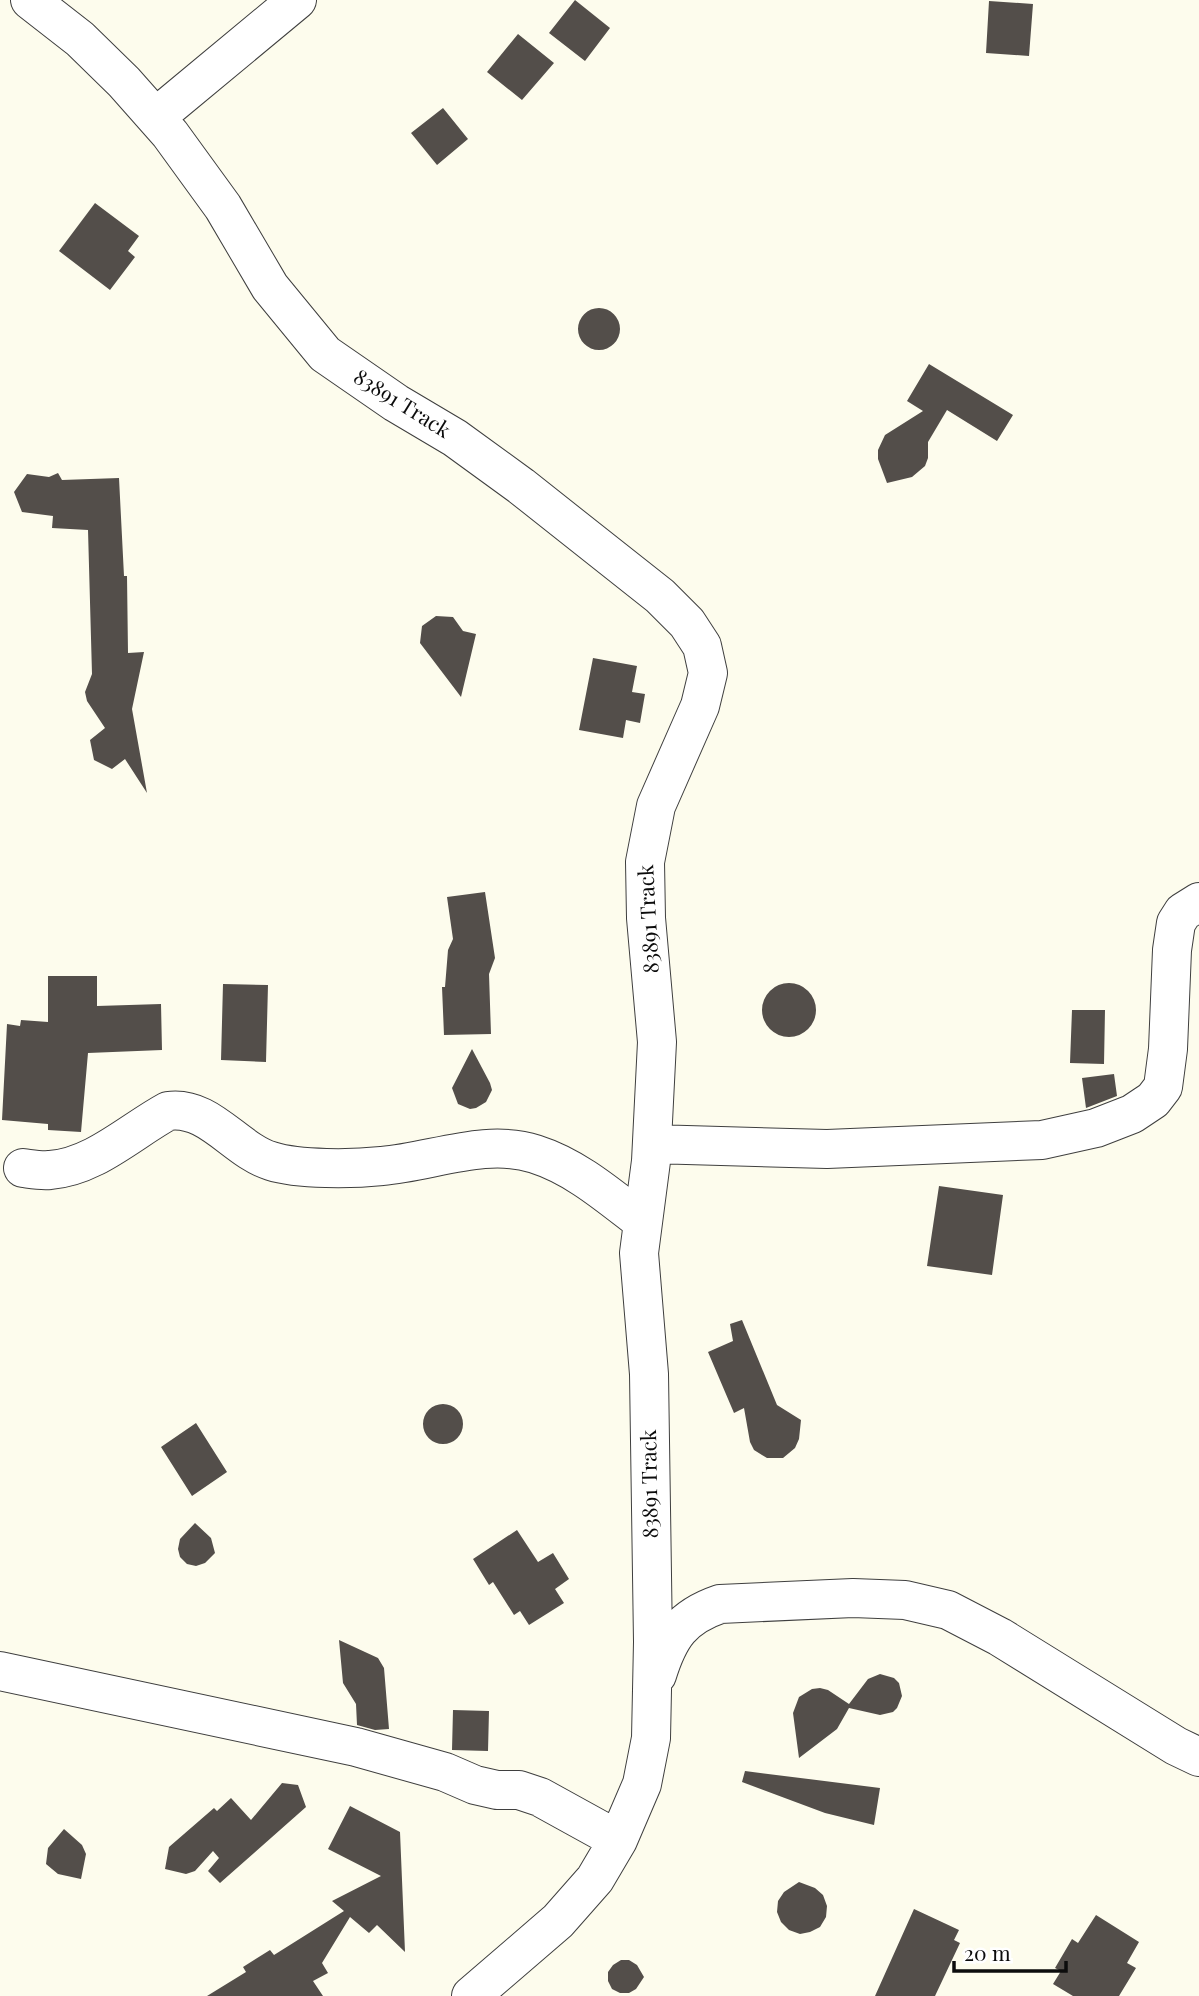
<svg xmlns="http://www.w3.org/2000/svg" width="1199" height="1996" viewBox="0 0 1199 1996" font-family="'Playfair Display',serif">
  <rect width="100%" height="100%" fill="#fdfced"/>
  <path fill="#534e4a" d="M575,0l35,28 -25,33 -36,-28z
    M989,1l44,3 -4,52 -43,-3z
    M518,34l36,29 -32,37 -35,-28z
    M443,108l25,31 -31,26 -26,-32z
    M95,203l44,33 -11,15 7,6 -25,33 -51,-39z
    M578 329a21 21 0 1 1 42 0a21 21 0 1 1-42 0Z
    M929,364l84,51 -16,26 -50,-31 -19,32v16l-3,8 -13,11 -25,6 -9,-24v-9l7,-15 38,-24 -16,-10z
    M58,473l4,7 57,-2 5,98h3l1,77 16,-1 -12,57 15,84 -22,-34 -13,10 -18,-9 -4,-20 15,-12 -18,-27 -2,-9 7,-18 -4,-144 -36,-2 1,-12 -31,-4 -8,-20 13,-18 22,3z
    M436,616l17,1 10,14 13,3 -15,63 -41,-54 2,-17z
    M593,658l44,8 -5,26 13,2 -5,29 -14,-3 -3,18 -44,-8z
    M485,892l10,66 -6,16 2,60 -47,1 -2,-48h3l3,-37 5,-11 -6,-42z
    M48,976h49v30l64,-2 1,46 -74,3 -7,79 -33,-2v-6l-46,-4 5,-96 13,2 1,-6 27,2z
    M762 1010a27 27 0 1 1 54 0a27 27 0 1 1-54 0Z
    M223,984l45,1 -2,77 -45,-2z
    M1072,1010h33l-1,54 -34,-1z
    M472,1049l18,34 2,7 -6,12 -10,6 -6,1 -12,-5 -6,-16z
    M1114,1074l3,22 -31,12 -4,-30z
    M939,1186l64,9 -11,80 -65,-9z
    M742,1320l35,85 24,15 -2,19 -4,9 -12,10h-16l-13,-8 -4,-8 -6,-34 -10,5 -26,-61 25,-11 -3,-17z
    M423 1424a20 20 0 1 1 40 0a20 20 0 1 1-40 0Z
    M196,1423l31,49 -35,24 -31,-49z
    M195,1523l16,15 4,15 -10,10 -9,3 -9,-2 -7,-7 -2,-8 2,-10z
    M517,1530l21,32 15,-9 16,26 -14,10 9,14 -35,22 -9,-14 -6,4 -21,-33 -4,3 -16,-26z
    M339,1640l39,18 6,10 5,61 -14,1 -18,-5 -1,-21 -13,-21z
    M880,1674l14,4 5,5 3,13 -5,12 -4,4 -13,3 -31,-7 -12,21 -38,29 -6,-45 6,-16 13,-8 8,-1 8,2 21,14 19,-25z
    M453,1710l36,1 -1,40 -36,-1z
    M745,1771l135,17 -6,37 -49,-12 -83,-31z
    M282,1783l16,2 8,22 -86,76 -12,-12 11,-13 -6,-7 -18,20 -9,3 -21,-5 4,-22 45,-39 3,3 14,-13 20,22z
    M350,1806l50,26 5,120 -28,-27 -8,8 -19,-16 -28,46 6,10 -15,8 10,15h-116l39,-24 -3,-5 27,-17 4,5 70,-44 -12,-10 49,-25 -53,-27z
    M64,1829l18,16 4,9 -5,25 -23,-5 -12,-10 2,-16z
    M799,1882l16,6 8,7 4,11 -1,11 -6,10 -10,5 -10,2 -11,-4 -8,-8 -4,-10 1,-11 6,-9z
    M914,1909l45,21 -5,10 6,3 -25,53h-60z
    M1096,1915l43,27 -12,21 9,5 -17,28h-46l-20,-12 8,-13 -6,-3 17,-29 6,4z
    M621,1960h8l8,5 7,12 -8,12 -7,4h-9l-8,-4 -4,-8v-9l5,-7z"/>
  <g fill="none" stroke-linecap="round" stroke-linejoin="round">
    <defs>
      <path id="minor" d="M30,0l50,39 44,43 46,52 53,73 47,80 55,67 71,49 59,35 66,48 139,110 27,27 15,23 6,27 -8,33 -44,100 -11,56 1,56 11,124 -6,119 -12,92 10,121 4,268 -2,96 -9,46 -24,56 -23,39 -37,42 -87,75
        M156,117l141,-117
        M652,1144l175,5 215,-9 54,-12 36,-14 21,-14 10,-13 5,-38 4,-99 4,-27 7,-11 16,-10
        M23,1168c8,1 18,3 27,2 44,-3 81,-39 118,-59 41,-6 67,39 103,50 28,9 82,8 111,5 50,-4 103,-28 153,-12 41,13 74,42 108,68
        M0,1671l356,76 89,25 30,13 22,5h22l21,7 78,43
        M657,1675c12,-39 25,-58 63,-71l133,-6 52,2 43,10 52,27 176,109 23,11"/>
    </defs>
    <use href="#minor" stroke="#3f3f3f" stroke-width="40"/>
    <use href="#minor" stroke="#fff" stroke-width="38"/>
  </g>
  <g text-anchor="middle" stroke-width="7" stroke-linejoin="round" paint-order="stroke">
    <g font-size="21" fill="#0c0c0c" stroke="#fff">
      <text transform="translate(402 404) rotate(32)" y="7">83891 Track</text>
      <text transform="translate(649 919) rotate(-93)" y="7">83891 Track</text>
      <text transform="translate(650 1484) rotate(-91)" y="7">83891 Track</text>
    </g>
  </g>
  <path d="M954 1961v10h112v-10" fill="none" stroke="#0c0c0c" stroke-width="3.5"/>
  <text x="964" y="1961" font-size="21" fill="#0c0c0c" stroke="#ffffff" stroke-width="5" paint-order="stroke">20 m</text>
</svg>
